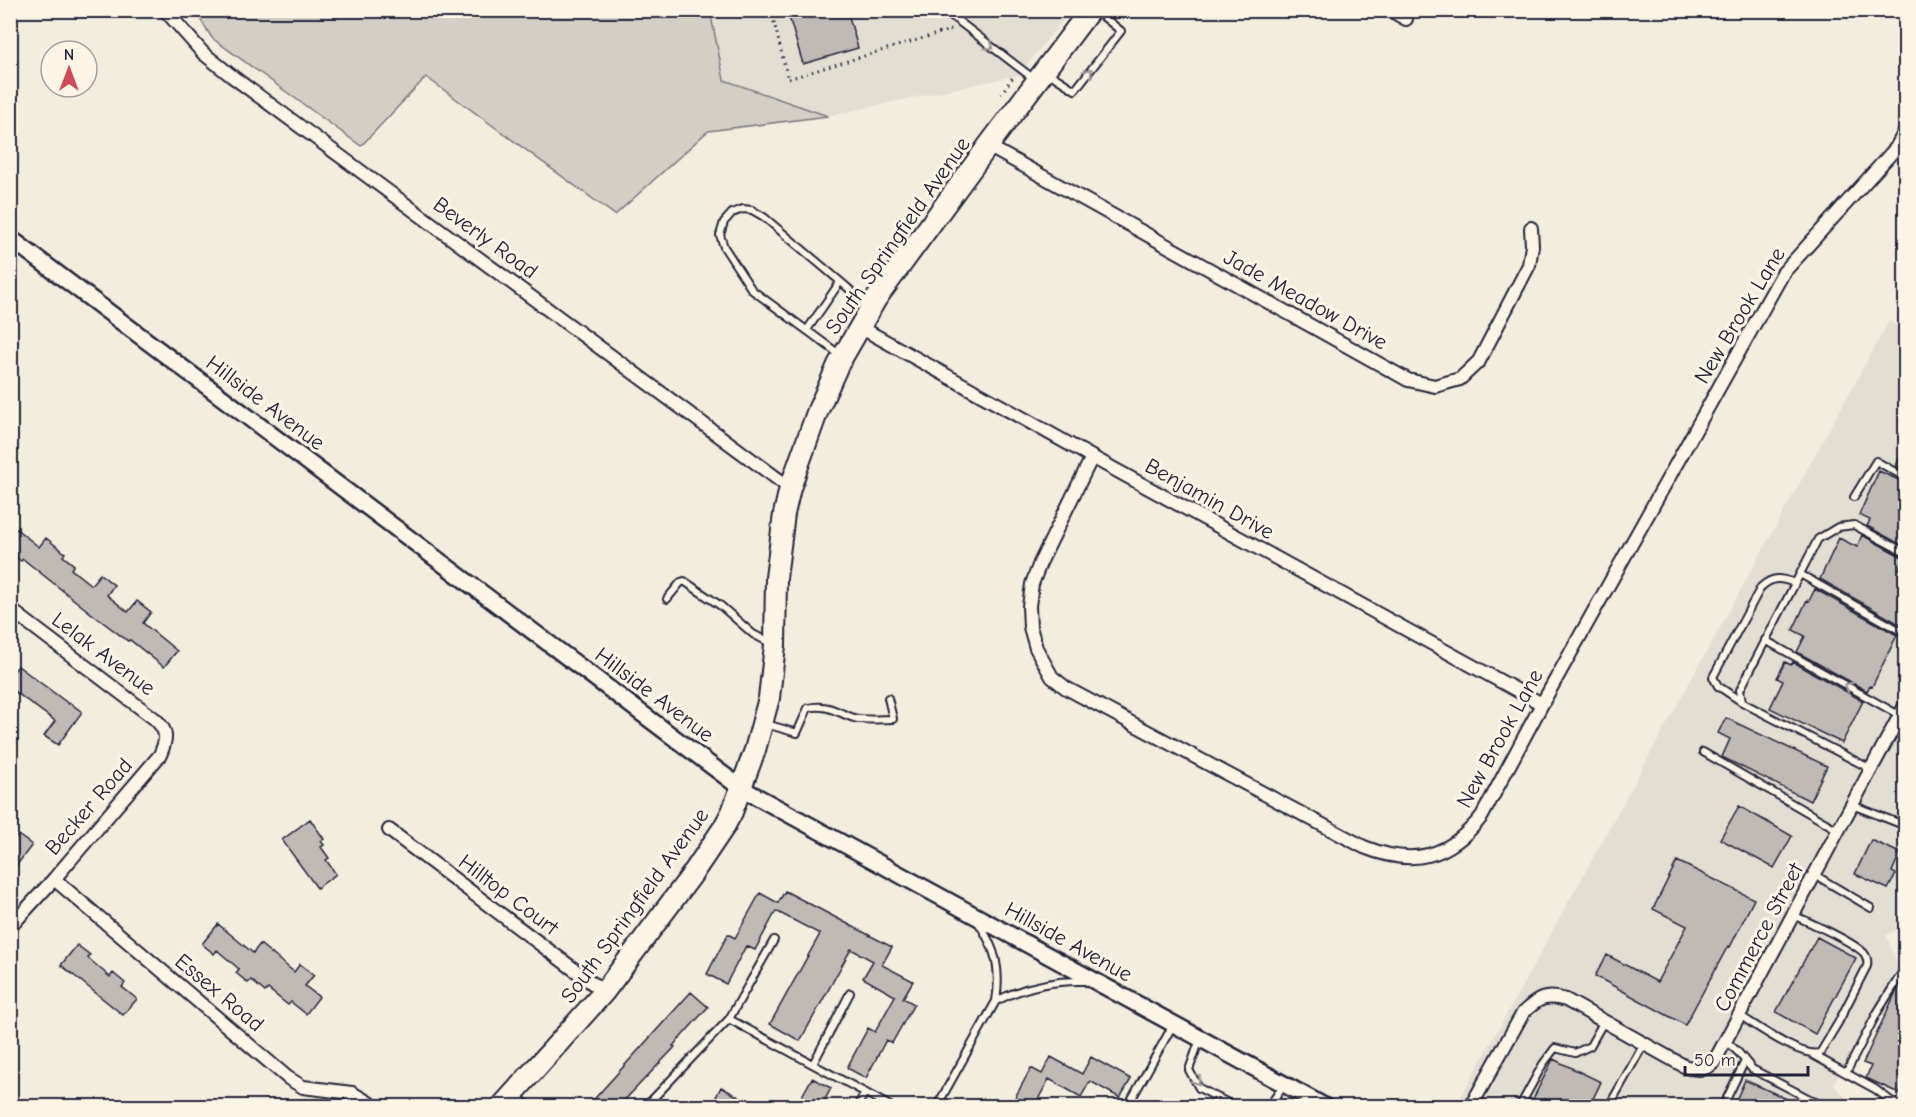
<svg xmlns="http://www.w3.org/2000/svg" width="1916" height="1117" viewBox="0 0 1916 1117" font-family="'Comic Neue',sans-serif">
  <rect width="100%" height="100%" fill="#f3edde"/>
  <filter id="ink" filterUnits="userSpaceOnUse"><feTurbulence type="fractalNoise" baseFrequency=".0167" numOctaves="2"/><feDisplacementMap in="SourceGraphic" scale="12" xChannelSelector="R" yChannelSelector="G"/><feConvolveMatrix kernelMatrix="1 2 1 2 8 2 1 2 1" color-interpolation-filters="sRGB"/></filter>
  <g filter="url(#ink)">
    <path fill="#e3ded2" d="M710,11h360l-51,64 -191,41 -104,-36z
      M1889,321l16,9v596l-19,9 13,34 -66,115 22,22h-399z"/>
    <path fill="#d4cfc6" stroke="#7b7880" stroke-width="1.5" d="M195,11h515l14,69 104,36 -120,15 -93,84 -189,-138 -65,69 -149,-108z"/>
    <path fill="#bfbab6" stroke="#22223b" stroke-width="1.5" d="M787,10h60l11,38 -55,16z
      M1905,444v28l-9,-6z
      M1879,471l26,12v64l-38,-21 3,-6 -11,-5z
      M10,524l29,23 7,-9 19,15 -2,3 11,9 -3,4 20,16 9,-11 14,11 -7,10 21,17 9,-11 14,11 -8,11 34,28 -13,16 -34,-27 -2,1 -36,-27 -69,-55 -2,2 -11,-8z
      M1862,535l42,23 -5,11 6,3v44l-4,9 -81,-46 19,-41 18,9z
      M1815,589l82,46 -25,52 -2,-1 -3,5 -70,-39 8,-16 -12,-6 14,-30 2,1z
      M1785,662l6,3 2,-3 70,39 -21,42 -72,-35 13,-27 -6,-3z
      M18,666l51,38 1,-1 12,9 -24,33 -14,-9 11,-15 -45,-33v-12z
      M1726,718l101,48 -17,35 -88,-44 8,-18 -12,-6z
      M1739,806l53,30 -18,32 -54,-29z
      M310,819l14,20 -3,2 3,4 -3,2 8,11 -3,2 10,14 -19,14 -35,-48z
      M18,835l14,10 -22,29v-29z
      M1871,840l29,13 -8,19 4,2 -8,15 -33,-15z
      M1677,861l77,38 -24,48 -2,-1 -43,79 -90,-49 12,-21 50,27 30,-56 -34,-17z
      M785,891l107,56 -10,18 31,16 -10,17 11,6 -22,39 -6,-3 -20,38 -19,-10 21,-40 7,4 20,-36 -32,-18 10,-17 -22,-12 -51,92 -30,-17 50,-90 -44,-23 -21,39 -9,-4 -20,38 -19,-10 21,-40 7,4 25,-45 18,10z
      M218,924l35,29 7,-9 34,28 6,-8 14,11 -9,11 14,11 -13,17 -15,-12 -3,3 -20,-16 -3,3 -14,-12 -3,3 -12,-10 3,-4 -22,-19 -3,4 -12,-10z
      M1817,937l39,21 -41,76 -39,-22z
      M77,945l13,10 -2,3 22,19 3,-4 12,10 -3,4 15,12 -14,16 -62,-50z
      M1905,977v119l-39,-18 5,-12 -8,-3 32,-69z
      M691,992l17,15 -35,39 2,1 -57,60h-31z
      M1051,1057l31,17 9,-17 40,22 -11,19 -30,-17 -9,16 -32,-18 -15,28h-24l21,-39 11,6z
      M1553,1059l48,23 -12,25h-60z
      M812,1078l19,10 -10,19h-25z
      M1745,1080l60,27h-72z
      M721,1087l36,20h-46z"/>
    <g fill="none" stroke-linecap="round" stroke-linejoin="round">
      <defs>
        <path id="service" d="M944,10l90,69
          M1047,72l28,18 46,-59 -26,-21
          M807,330l33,-48
          M839,354l-87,-64 -28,-43 -4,-12 4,-13 8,-9 11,-4 9,1 12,7 84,71 20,20
          M1854,497l22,-36 30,17
          M1800,574l106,60
          M667,599l14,-17 3,-1 37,25 32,28 19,10
          M1765,640l134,75
          M1742,702l-24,-16 -5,-9 48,-90c12,-11 20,-9 34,-4
          M766,724l31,9 11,-25c19,-5 30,5 46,10 11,3 27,1 39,1l-5,-21
          M1703,752l135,78
          M1871,769l-120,-62 -9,-5 -2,-12 78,-151 20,-12 16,-2 52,28
          M1852,805l54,21
          M1815,875l56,33
          M996,1001c29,-15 57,-21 89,-20
          M1739,1015c18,11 62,43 81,38l18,-30 29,-57c1,-5 0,-9 -3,-13 -13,-13 -53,-30 -71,-38
          M729,1019l161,87
          M1200,1039l-11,31 10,18 35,18
          M1726,1041l12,11 14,17 71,37
          M1813,1055l62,34 23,17
          M813,1064l37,-71
          M1846,1073l31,-60 26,-42 3,-1
          M516,1094l12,12
          M646,1106l83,-87 45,-79
          M857,1106l8,-13
          M937,1106l59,-105c5,-32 0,-52 -18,-79
          M1125,1106l5,-4 43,-77
          M1269,1106l15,-21
          M1520,1106l23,-42 12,-16 20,5 15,-7 14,-25
          M1609,1106l35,-62
          M1723,1106l22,-45"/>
        <path id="minor" d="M165,10l38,43 30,24 557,411
          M1390,10l16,9
          M988,146l420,234 27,6 25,-7 19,-18 50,-96 3,-19 -1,-18
          M860,327l232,130 450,247
          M1092,457l-52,106 -8,21 -3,22 1,21 6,21 16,29 14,11 298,159c49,20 85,11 118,-31l60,-112 241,-431 113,-125 10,-18
          M10,609l145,110c13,12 12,20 5,36l-106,124 -44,48
          M389,830l215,162
          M54,879l234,199 15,9 49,6 22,13
          M1471,1106l52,-93c15,-15 23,-19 43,-13l118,66c13,4 21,5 30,-4l192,-358"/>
        <path id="tertiary" d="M10,238l731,550 583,318"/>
        <path id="primary" d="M502,1106l102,-114 87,-116 33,-49 8,-15 23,-62 14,-52 6,-53 1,-67 8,-64 6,-26 28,-78 20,-45 38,-66 112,-153 102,-136"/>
      </defs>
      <use href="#service" stroke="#22223b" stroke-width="10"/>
      <use href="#minor" stroke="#22223b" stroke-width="16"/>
      <use href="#tertiary" stroke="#22223b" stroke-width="20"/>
      <use href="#primary" stroke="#22223b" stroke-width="24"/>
      <path stroke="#22223b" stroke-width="3" stroke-dasharray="1.5 4.5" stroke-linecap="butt" d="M771,10l17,69 162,-49 1,1
        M1001,94l12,-17 -1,-1"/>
      <use href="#service" stroke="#fcf5e5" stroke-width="6"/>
      <use href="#minor" stroke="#fcf5e5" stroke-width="12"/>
      <use href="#tertiary" stroke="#fcf5e5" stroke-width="15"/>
      <use href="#primary" stroke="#fcf5e5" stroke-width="20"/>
    </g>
    <defs><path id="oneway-chevron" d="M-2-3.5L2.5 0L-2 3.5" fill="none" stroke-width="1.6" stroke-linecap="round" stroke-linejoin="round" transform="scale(1.5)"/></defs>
    <g stroke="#9a9698">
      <use href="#oneway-chevron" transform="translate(990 46) rotate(37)"/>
      <use href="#oneway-chevron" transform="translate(1089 72) rotate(-52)"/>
      <use href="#oneway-chevron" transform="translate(1848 686) rotate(-151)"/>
      <use href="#oneway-chevron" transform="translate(1197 1081) rotate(56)"/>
    </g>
  </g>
  <g text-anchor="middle" stroke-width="6" stroke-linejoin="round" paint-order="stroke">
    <g font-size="22" fill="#22223b" stroke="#fcf5e5">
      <text transform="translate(897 235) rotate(-55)" y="8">South Springfield Avenue</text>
      <text transform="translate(486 237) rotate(36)" y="8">Beverly Road</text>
      <text transform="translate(1306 299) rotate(29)" y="8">Jade Meadow Drive</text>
      <text transform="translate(1739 315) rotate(-59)" y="8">New Brook Lane</text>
      <text transform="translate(266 402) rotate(37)" y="8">Hillside Avenue</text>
      <text transform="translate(1210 498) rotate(29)" y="8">Benjamin Drive</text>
      <text transform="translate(104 653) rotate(37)" y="8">Lelak Avenue</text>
      <text transform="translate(655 694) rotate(37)" y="8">Hillside Avenue</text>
      <text transform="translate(1499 738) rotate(-61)" y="8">New Brook Lane</text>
      <text transform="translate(88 806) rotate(-49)" y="8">Becker Road</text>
      <text transform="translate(509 894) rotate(37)" y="8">Hilltop Court</text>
      <text transform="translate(634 905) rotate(-54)" y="8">South Springfield Avenue</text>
      <text transform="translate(1758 937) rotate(-62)" y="8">Commerce Street</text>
      <text transform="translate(1069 941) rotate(29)" y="8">Hillside Avenue</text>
      <text transform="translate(220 992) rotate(40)" y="8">Essex Road</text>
    </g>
  </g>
  <rect width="1916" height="1117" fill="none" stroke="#fcf5e5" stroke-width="36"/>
  <rect x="18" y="18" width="1880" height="1081" fill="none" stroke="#22223b" stroke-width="2" filter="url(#ink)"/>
  <g transform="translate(69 69)"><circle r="28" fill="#fcf5e5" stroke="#a5a1a1" stroke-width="1.5"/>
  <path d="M0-4.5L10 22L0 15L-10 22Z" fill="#d1495b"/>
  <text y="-9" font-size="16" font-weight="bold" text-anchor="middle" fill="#22223b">N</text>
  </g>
  <path d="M1685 1066v9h123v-9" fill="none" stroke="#22223b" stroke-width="3"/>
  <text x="1694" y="1066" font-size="18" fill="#22223b" stroke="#fcf5e5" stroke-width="4.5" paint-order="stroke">50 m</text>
</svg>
